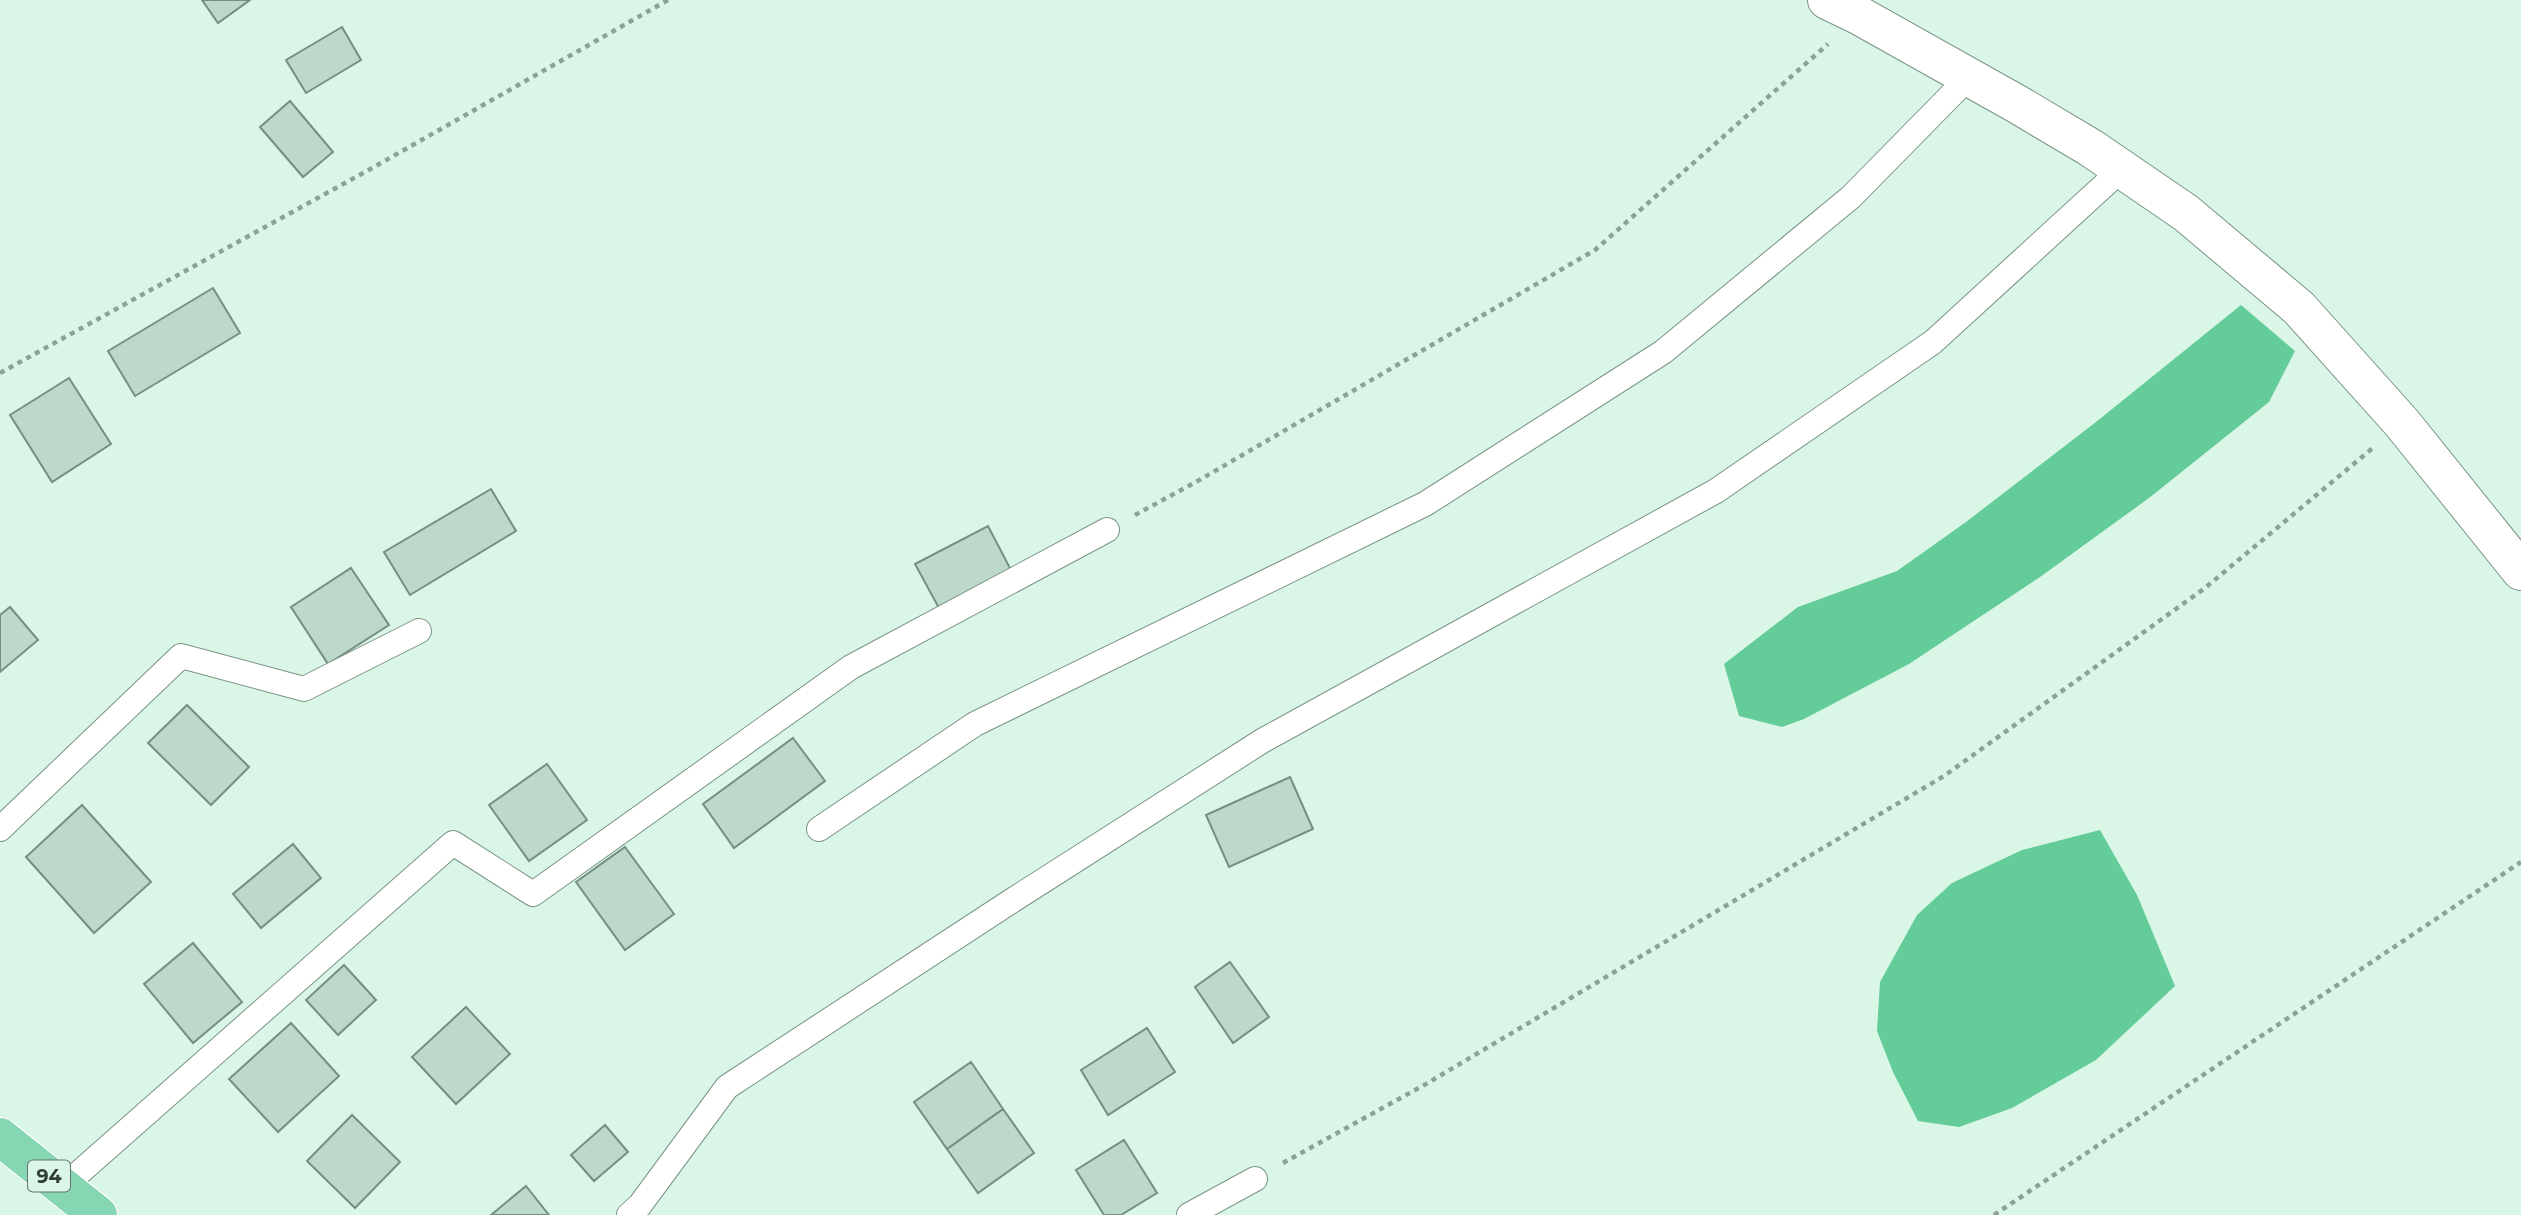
<svg xmlns="http://www.w3.org/2000/svg" width="2521" height="1215" viewBox="0 0 2521 1215" font-family="Montserrat,sans-serif">
  <rect width="100%" height="100%" fill="#daf6e6"/>
  <path fill="#63cc99" d="M2241,305l54,46 -26,51 -120,96 -109,79 -131,87 -105,55 -22,8 -43,-11 -15,-52 74,-57 99,-36 69,-49 130,-100z
    M2100,830l37,65 38,91 -79,74 -84,48 -53,19 -41,-6 -25,-49 -16,-41 3,-49 37,-67 35,-32 70,-33z"/>
  <path fill="#bdd9c9" stroke="#758f80" stroke-width="2" d="M202,0h48l-32,23z
    M342,27l19,33 -55,33 -20,-33z
    M290,101l43,51 -30,25 -43,-50z
    M213,288l27,45 -105,63 -27,-45z
    M69,378l42,66 -59,38 -42,-67z
    M491,489l25,42 -106,64 -26,-43z
    M988,526l24,46 -72,38 -25,-46z
    M351,568l38,57 -61,39 -37,-57z
    M10,607l28,33 -38,32v-57z
    M187,705l62,62 -38,38 -63,-62z
    M793,738l32,43 -91,67 -31,-44z
    M547,764l40,56 -58,41 -40,-56z
    M1290,777l23,52 -84,38 -23,-52z
    M82,805l69,77 -57,51 -68,-76z
    M293,844l28,34 -60,50 -28,-34z
    M625,847l49,67 -49,36 -49,-68z
    M193,943l49,59 -49,41 -49,-59z
    M1230,962l39,55 -36,26 -38,-56z
    M344,965l32,35 -38,35 -32,-35z
    M466,1007l44,47 -54,50 -44,-47z
    M291,1023l48,53 -61,56 -49,-53z
    M1147,1028l28,44 -67,43 -27,-45z
    M971,1062l32,47 -56,40 -33,-47z
    M1003,1109l31,44 -56,40 -31,-44z
    M352,1115l48,47 -45,46 -48,-47z
    M605,1125l23,27 -34,29 -23,-26z
    M1124,1140l33,53 -36,22h-17l-28,-45z
    M526,1186l23,29h-58z"/>
  <g fill="none" stroke-linecap="round" stroke-linejoin="round">
    <defs>
      <path id="service" d="M0,829l181,-173 123,33 115,-58
        M819,829l156,-105 450,-220 238,-152 188,-155 117,-119
        M63,1187l390,-344 80,51 318,-227 256,-137
        M629,1215l11,-10 87,-118 286,-187 249,-159 454,-250 217,-149 189,-173
        M1189,1215l66,-36"/>
      <path id="minor" d="M1827,0l33,16 157,88 74,44 95,65 113,95 103,115 119,148"/>
      <path id="primary" d="M0,1137l98,78"/>
    </defs>
    <use href="#service" stroke="#7a9385" stroke-width="26"/>
    <use href="#minor" stroke="#7a9385" stroke-width="40"/>
    <use href="#primary" stroke="#fff" stroke-width="40"/>
    <path stroke="#8da296" stroke-width="4.5" stroke-dasharray="5 5" stroke-linecap="butt" d="M0,373l374,-206 294,-167
      M1135,515l61,-33 399,-232 233,-206
      M1283,1163l143,-79 518,-308 261,-188 169,-141
      M1994,1215l527,-353"/>
    <use href="#service" stroke="#fff" stroke-width="24"/>
    <use href="#minor" stroke="#fff" stroke-width="38"/>
    <use href="#primary" stroke="#86d5b3" stroke-width="38"/>
  </g>
  <g text-anchor="middle" stroke-width="5" stroke-linejoin="round" paint-order="stroke">
    <rect fill="#daf6e6" stroke="#65756c" stroke-width="2" x="28" y="1160.5" width="42" height="31" rx="5"/>
    <g font-size="19" font-weight="bold" fill="#333e38">
      <text x="49" y="1183">94</text>
    </g>
  </g>
</svg>
